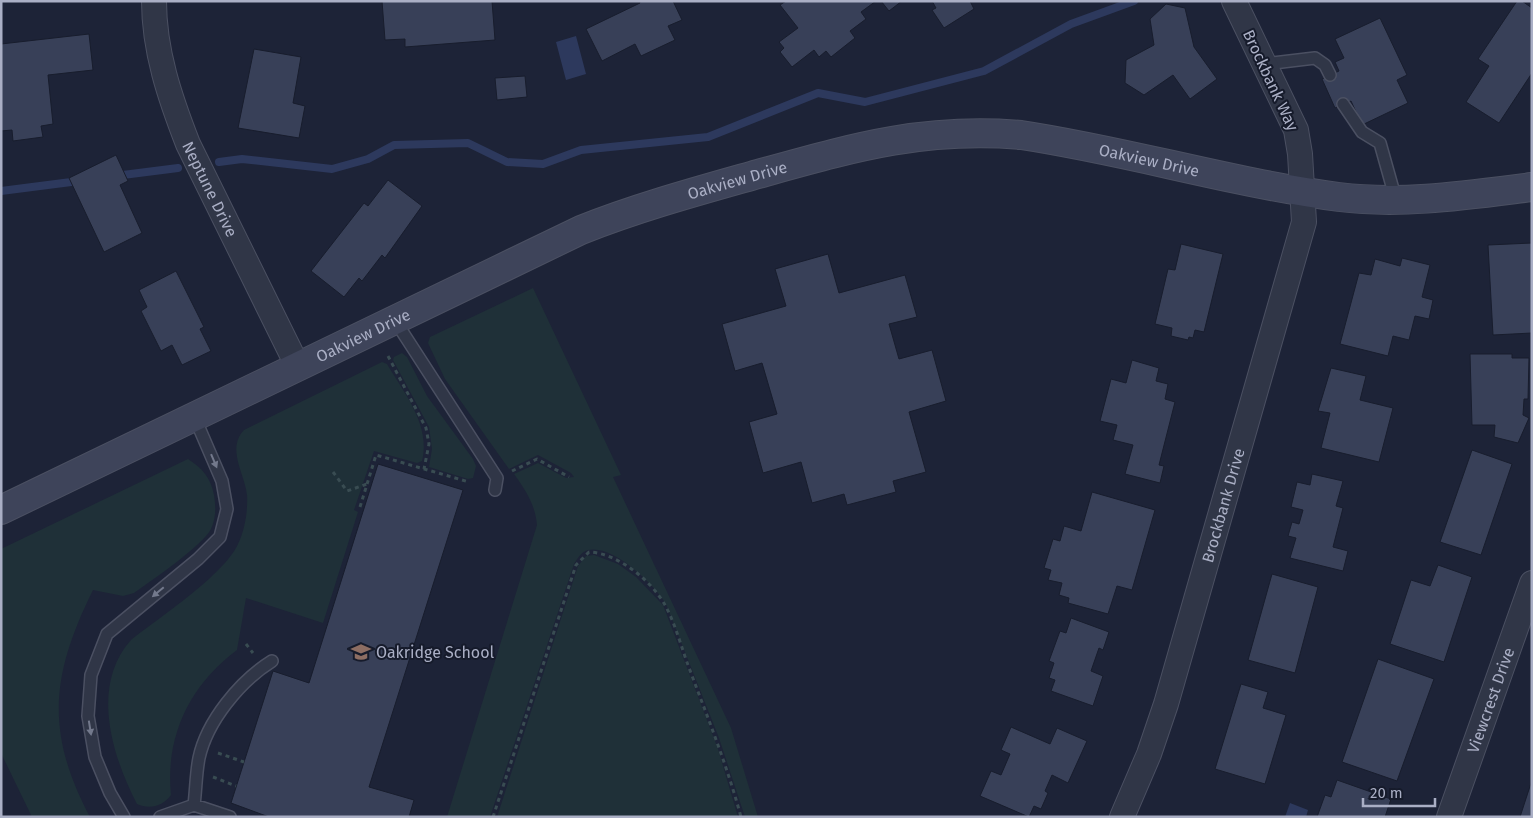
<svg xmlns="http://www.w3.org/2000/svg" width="1533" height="818" viewBox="0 0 1533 818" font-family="'Fira Sans',sans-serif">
  <rect width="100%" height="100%" fill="#1d2337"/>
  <path fill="#1f3038" d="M533,288l88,187 -8,2 118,251 27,89h-13l-26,-79 -53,-134c-11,-19 -53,-60 -78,-54 -7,2 -10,8 -14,14l-84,253h-43l90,-292c-2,-21 -11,-34 -23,-51l24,-11 28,15 8,-1 -3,-4 -33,-18 -29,14 -64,-90 -17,-36 2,-6z
    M402,353l5,4 20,39 46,63 3,7 -3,12 -5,1 -39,-12 3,-18 -3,-22 -36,-67 1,-3z
    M382,362l5,2c17,29 44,61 35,97l-5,2 -43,-12 -20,59 4,2 -35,111 -77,-25 -9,52c-47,35 -72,86 -66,145 -8,11 -21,15 -34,9 -25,-48 -47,-118 -6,-164 29,-23 93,-65 107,-96 7,-14 10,-34 9,-49 -2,-21 -21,-46 -3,-65z
    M188,459c14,9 23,19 26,36 2,12 2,23 -3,34 -9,17 -60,52 -77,64l-11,3 -30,-6c-42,85 -48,142 -3,227h-58l-31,-64v-204z
    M594,555l24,9 18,13 27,28 55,144 20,68h-241l81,-251 8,-10z"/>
  <path fill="#2d395d" d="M576,36l10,38 -20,6 -10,-38z
    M1290,803l18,7 -2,7h-21z"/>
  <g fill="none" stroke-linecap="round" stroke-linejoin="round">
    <path stroke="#2d395d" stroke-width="8" d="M219,162l23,-3 90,10 36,-10 26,-14 74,-2 39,19 36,2 38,-14 127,-13 110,-44 47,9 119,-31 87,-47 63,-23
      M115,176l63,-8
      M1,191l78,-10"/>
  </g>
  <path fill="#384058" stroke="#181d2d" d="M382,1h110l3,39 -90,7v-8l-20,1z
    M639,1h34l9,19 -14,6 7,14 -34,16 -6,-12 -33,17 -16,-32 54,-26z
    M786,1h90l-15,11 5,7 -16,12 5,7 -24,19 -5,-6 -7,6 -5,-7 -22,17 -12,-15 4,-4 -5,-6 19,-14 -18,-23z
    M881,1h21l-13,10z
    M932,1h38l4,8 -30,19 -12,-18 4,-2z
    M1517,1h5l10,7v65l-33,50 -33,-21 23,-36 -11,-7z
    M1166,4l19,4 9,39 23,32 -27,20 -17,-24 -29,20 -19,-12 1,-23 28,-15 -4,-26z
    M1380,18l27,57 -10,5 11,23 -46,22 -11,-24 -16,7 -13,-29 17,-8 -4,-9 9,-4 -9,-19z
    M89,34l4,36 -45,5 5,49 -12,2 2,11 -30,4 -1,-11 -11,1v-87z
    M254,49l47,8 -8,46 12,3 -6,32 -61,-10z
    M525,76l2,21 -30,3 -2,-22z
    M116,155l12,26 -8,4 22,48 -38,19 -35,-74z
    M388,180l34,26 -37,52 -3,-3 -20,26 -3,-3 -15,19 -33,-26 53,-68 4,3z
    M1532,243v90l-39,2 -5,-90z
    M1181,244l42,10 -19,78 -9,-2 -2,8 -4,-1 -1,3 -17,-4 1,-8 -17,-4 13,-55 7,1z
    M828,254l11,39 66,-18 12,42 -28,7 10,35 33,-9 14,51 -37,11 17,60 -33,9 3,11 -49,13 -3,-11 -32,9 -11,-41 -38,11 -14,-51 28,-8 -15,-51 -27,8 -13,-47 64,-18 -11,-37z
    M1402,258l28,7 -8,32 11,3 -4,19 -14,-3 -6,24 -16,-4 -5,20 -48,-12 19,-71 12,2 4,-16 25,7z
    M176,271l28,56 -4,2 11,22 -29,14 -10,-20 -11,6 -20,-40 6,-4 -8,-17z
    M1470,354h42v4h17l-1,41h-4l-1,16 6,3 -11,25 -24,-6 1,-12h-23z
    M1132,360l27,8 -3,13 12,3 -3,15 10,3 -16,63 5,1 -4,17 -35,-9 8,-29 -20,-5 4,-15 -17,-4 11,-42 15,4z
    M1331,368l35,8 -6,24 33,8 -14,54 -58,-14 9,-35 -12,-2z
    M1472,450l40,14 -31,91 -41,-13z
    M378,464l85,26 -94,297 45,13 -5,17h-140l-38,-14 42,-132 36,12z
    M1312,474l31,7 -7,25 7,2 -10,39 15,4 -5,20 -53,-13 6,-20 -8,-2 4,-14 7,2 4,-14 -12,-3 6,-25 13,3z
    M1092,492l63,18 -23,80 -15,-4 -9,28 -40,-11 1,-5 -10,-3 3,-12 -14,-3 3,-10 -7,-2 9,-29 7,2 4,-15 17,5z
    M1438,565l34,12 -28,85 -54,-18 21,-64 19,6z
    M1272,574l46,13 -23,86 -47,-13z
    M1071,618l38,14 -6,18 -4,-2 -8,23 12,5 -10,30 -42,-15 4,-11 -6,-2 5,-15 -5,-2 11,-30 6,2z
    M1378,659l56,20 -37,102 -55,-19z
    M1241,684l27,8 -5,16 23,7 -21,69 -50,-15z
    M1011,727l39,17 7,-16 30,13 -19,42 -16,-8 -7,16 3,2 -7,16 -7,-3 -5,11 -49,-21 11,-25 10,4 9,-21 -9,-4z
    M1337,780l54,19 -6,18h-68l8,-22 6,2z
    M1532,780v37h-12z"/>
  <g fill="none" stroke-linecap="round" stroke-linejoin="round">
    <defs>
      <path id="lane" d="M1265,64l50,-6 10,7 5,10
        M1343,104l19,28 18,11 16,57
        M394,319l103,159 -2,12
        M194,805c2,-16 2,-32 5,-47 8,-37 41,-77 73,-97
        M124,817l-14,-24 -15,-36 -7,-41 3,-41 16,-41 91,-75 22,-22 7,-28 -5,-28 -28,-65
        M160,817l34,-12 36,12"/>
      <g id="street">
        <path id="s1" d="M154,1c0,50 16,97 34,143l110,223"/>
        <path id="s2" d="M1122,817l27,-63 17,-50 138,-482 -4,-68 -4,-24 -62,-129"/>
        <path id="s3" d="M1449,817l83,-234"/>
      </g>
      <g id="secondary">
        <path id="s4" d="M1,510l580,-280c58,-23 117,-39 177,-56 94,-26 164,-47 263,-39 107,16 211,48 318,62 64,8 129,-2 193,-10"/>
      </g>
    </defs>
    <use href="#lane" stroke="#4b5062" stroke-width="14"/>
    <use href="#street" stroke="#4b5062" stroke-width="26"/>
    <use href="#secondary" stroke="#4b5062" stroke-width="30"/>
    <path stroke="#394c52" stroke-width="3" stroke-dasharray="4 4" stroke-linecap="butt" d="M388,356l38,72 3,16 -5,25
      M512,471l25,-12 32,18
      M333,472l14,19 20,-7
      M360,507l16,-52 93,27
      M246,644l7,9
      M218,753l26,9
      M213,777l23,9
      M493,817l83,-252 13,-13c28,1 62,28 76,53 10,18 16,41 23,60 19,51 39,100 53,152"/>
    <use href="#lane" stroke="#303647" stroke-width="11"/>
    <use href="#street" stroke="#303647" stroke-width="24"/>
    <use href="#secondary" stroke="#3e445a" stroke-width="28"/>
  </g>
  <defs><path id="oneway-solid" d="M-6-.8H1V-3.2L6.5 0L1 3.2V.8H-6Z" transform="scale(1.25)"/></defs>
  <g fill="#73798c">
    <use href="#oneway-solid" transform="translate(214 461) rotate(67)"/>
    <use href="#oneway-solid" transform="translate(158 592) rotate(140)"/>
    <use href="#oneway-solid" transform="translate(90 728) rotate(81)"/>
  </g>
  <defs>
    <symbol id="school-bare" viewBox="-9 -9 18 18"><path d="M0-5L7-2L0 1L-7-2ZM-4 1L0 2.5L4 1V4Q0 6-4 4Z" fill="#8d6e63" stroke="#161b2b" stroke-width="2.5" paint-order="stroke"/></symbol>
  </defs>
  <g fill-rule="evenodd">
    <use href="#school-bare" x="347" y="638" width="28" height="28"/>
  </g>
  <g text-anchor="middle" stroke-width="4" stroke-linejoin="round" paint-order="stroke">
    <g font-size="16" fill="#aaafc5" stroke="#161b2b">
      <text transform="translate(1271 80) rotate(65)" y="6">Brockbank Way</text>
      <text dy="6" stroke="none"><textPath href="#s4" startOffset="1228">Oakview Drive</textPath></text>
      <text dy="6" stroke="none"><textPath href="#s4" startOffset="808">Oakview Drive</textPath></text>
      <text dy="6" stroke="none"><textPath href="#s1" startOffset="198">Neptune Drive</textPath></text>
      <text dy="6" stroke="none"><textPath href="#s4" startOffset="402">Oakview Drive</textPath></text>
      <text dy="6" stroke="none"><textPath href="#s2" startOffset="328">Brockbank Drive</textPath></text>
      <text dy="6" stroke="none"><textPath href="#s3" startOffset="124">Viewcrest Drive</textPath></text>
    </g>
    <g font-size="16" fill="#aaafc5" stroke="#161b2b" text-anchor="start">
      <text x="376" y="658">Oakridge School</text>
    </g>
  </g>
  <rect width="1533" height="818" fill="none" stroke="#aaafc5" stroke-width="5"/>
  <path d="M1363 798v8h72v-8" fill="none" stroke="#aaafc5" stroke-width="2.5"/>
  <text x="1370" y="798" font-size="15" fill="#aaafc5" stroke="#161b2b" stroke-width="4" paint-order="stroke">20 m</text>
</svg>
